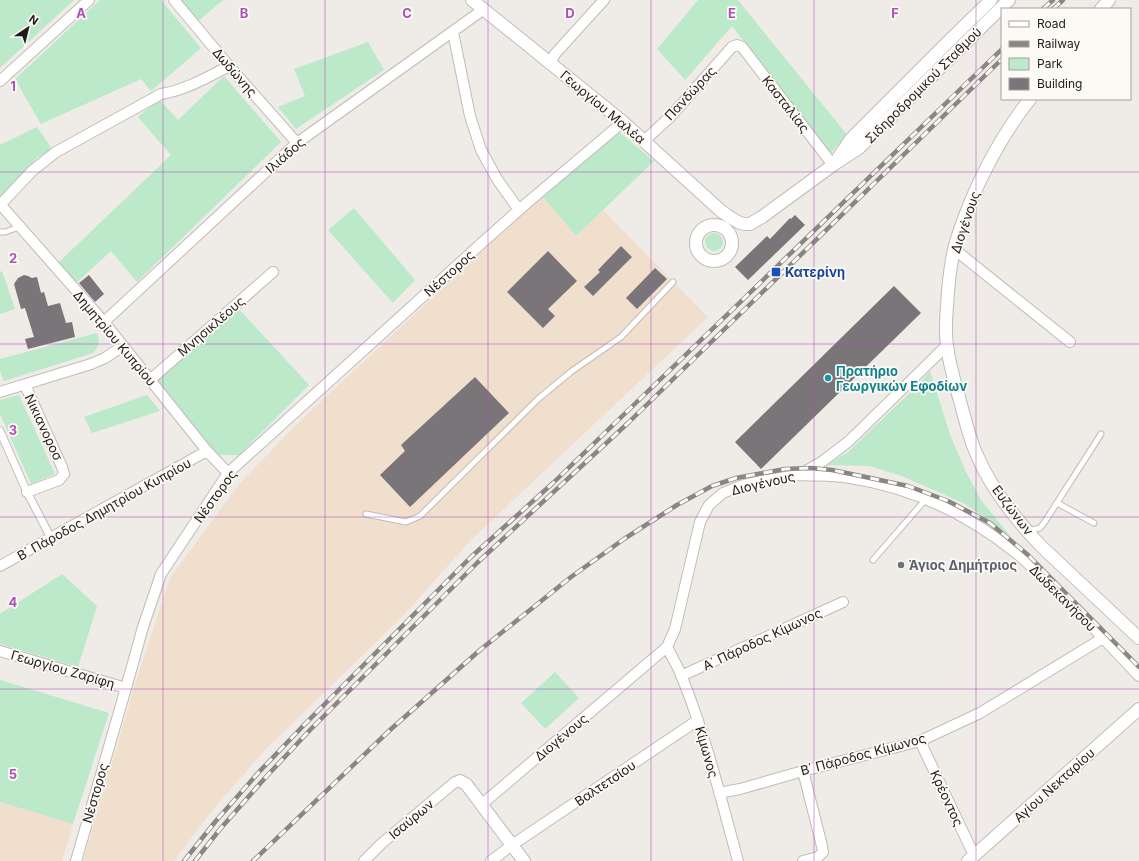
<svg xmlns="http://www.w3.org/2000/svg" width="1139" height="861" viewBox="0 0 1139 861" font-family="Inter,sans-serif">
  <rect width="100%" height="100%" fill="#efebe7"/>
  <path fill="#f1dfce" d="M542,196l34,40 27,-26 105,107 -237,223 -69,77 -139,135 -51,59 -38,50h-91l52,-176 35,-107 69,-94 66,-68z
    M0,802l73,22 -11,37h-62z"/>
  <path fill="#bbe9ca" d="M0,0h74l-74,68z
    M100,0h61l40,48 -50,43 -10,-12 -100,45 -26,-45z
    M180,0h43l-25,21z
    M698,0h40l110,136 -18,17 -98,-127 -47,54 -28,-31z
    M368,42l16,28 -88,59 -18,-22 27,-11 -11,-27z
    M224,76l57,66 -144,140 -26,-31 -37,34 -17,-21 114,-109 -33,-38 21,-18 19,21z
    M37,127l15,22 -15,9 -36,38 -1,-1v-50z
    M619,132l35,29 -78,75 -34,-40z
    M354,208l61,72 -22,23 -65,-73z
    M705 242a9 9 0 1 1 18 0a9 9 0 1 1-18 0Z
    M2,271l13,38 -15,5v-42z
    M238,308l71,77 -70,70h-22l-63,-75z
    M97,333c3,10 3,12 -4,20l-89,28 -4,-10v-12z
    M930,371l21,66 15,35 15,28 30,37 -14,-11 -32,-22 -63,-28 -33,-10 -44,-1 22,-12 70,-67z
    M19,395l36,79 -24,10 -31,-70v-14z
    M147,395l13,16 -68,22 -8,-16z
    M62,574l35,32 -19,61 -78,-23v-30z
    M555,672l24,26 -34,31 -24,-26z
    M0,680l109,33 -36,111 -73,-22z"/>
  <path fill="#797578" d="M795,215l10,10 -57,55 -13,-13 32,-31 3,3 20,-21 1,1z
    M621,246l11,11 -39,39 -9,-9 16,-15 -2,-2z
    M548,251l29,30 -29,28 7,7 -12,12 -36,-36z
    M655,268l12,11 -30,30 -11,-11z
    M24,275l4,1 4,2 5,-1 4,16 3,-1 4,14 12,-3 6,20 6,-1 3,15 -47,12 -3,-10 9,-2 -9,-29 -4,1 -7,-25 4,-6z
    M89,275l15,19 -9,8 -16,-19z
    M894,286l27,27 -160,156 -26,-27z
    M475,377l34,36 -99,94 -30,-32 25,-24 -4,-6z"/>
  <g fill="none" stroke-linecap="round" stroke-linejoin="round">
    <defs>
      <path id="service" d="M0,232h5l14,-5
        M1057,503l37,20
        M366,514l40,8 14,-6 118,-117 34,-28 49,-34 52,-55
        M1028,531l12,-3 4,-5 57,-89
        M873,560l53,-61"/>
      <path id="pedestrian" d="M0,431l27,61 24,46"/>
      <path id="minor" d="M174,0l55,66 68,77
        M453,32l17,84 11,34 16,29 22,31
        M550,63l5,-9 49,-54
        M0,81l89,-81
        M644,141l27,-25 61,-69 5,-2 5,2 91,118
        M0,204l104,118 103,129 21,22
        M1,204l31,-33 24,-19 105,-58c25,-4 47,-17 68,-28
        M954,249l116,93
        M104,322l193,-179 187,-134
        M150,380l123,-108
        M25,385l37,82 2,7 -5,6 -32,12
        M0,392l91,-28 14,-6 18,-12
        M799,475c17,1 34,0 51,3 60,9 117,36 165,74 7,6 15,13 22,20 36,32 68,69 102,104
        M0,566l207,-115
        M667,647c5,10 11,20 15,30 24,60 39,122 56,184
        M0,651l126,37
        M681,676l162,-74
        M920,741l51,108 4,6
        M803,771l19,75 1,6 -5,5 -15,4
        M719,793l21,-4 63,-18 117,-30 60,-28 123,-75
        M481,805l186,-158 8,-18 25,-107 9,-17 14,-12 17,-7 20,-5 39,-6 24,-14 26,-20 84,-82 14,-14
        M76,861l50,-173 17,-61 18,-53 67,-101 256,-232 44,-39 95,-80
        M364,861l17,-17 74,-62 5,-1
        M491,861l21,-16 186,-125"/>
      <path id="tertiary" d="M472,0l151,122 98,89 10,7 9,5 5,1h5l12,-7 71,-52 26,-17 102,-101 48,-47
        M1101,9l8,-9
        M1030,99c-26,33 -44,66 -60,104 -6,15 -12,31 -16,46 -4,19 -6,38 -7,57 -1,13 -2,27 0,39 2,19 8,38 13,56 5,18 9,36 16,52 15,36 39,66 66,94l97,91
        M836,161l15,-22 101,-101 39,-38
        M696 243a18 18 0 1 1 36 0a18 18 0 1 1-36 0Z
        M460,781l6,3 58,77
        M968,861l171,-152"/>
    </defs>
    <use href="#service" stroke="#c0bcb8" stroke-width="7"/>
    <use href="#pedestrian" stroke="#c0bcb8" stroke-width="9"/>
    <use href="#minor" stroke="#c0bcb8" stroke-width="12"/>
    <use href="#tertiary" stroke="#c0bcb8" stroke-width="14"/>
    <use href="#service" stroke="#fff" stroke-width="5"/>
    <use href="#pedestrian" stroke="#fff" stroke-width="7"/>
    <use href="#minor" stroke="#fff" stroke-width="10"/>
    <use href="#tertiary" stroke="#fff" stroke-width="12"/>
    <defs>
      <path id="rail" d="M1043,9l10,-9
        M1053,9l10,-9
        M184,861l31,-39 44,-50 45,-47 167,-168 82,-74 449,-434
        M195,861l26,-33 44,-50 45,-48 167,-167 151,-140 374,-364
        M253,861l137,-131 90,-80 91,-73 53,-38 53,-34 35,-19 24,-8 49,-9 26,-1 21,2 76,16 40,15 42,22 38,32 111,112"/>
    </defs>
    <use href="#rail" stroke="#898683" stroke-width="4.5"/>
    <use href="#rail" stroke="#fdf9f5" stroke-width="3" stroke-dasharray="9" stroke-linecap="butt"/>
  </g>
  <path fill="none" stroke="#ad50ba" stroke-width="1" stroke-opacity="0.55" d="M163,0v861M325,0v861M488,0v861M651,0v861M814,0v861M976,0v861M0,172h1139M0,344h1139M0,517h1139M0,689h1139"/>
  <rect fill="#1a4fb4" stroke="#fdf9f5" stroke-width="1.5" x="771" y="267" width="10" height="10" rx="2"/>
  <circle fill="#0f9aa8" stroke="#fdf9f5" stroke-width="1.5" cx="828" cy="378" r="4"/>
  <circle fill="#6b7280" stroke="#fdf9f5" stroke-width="1.5" cx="901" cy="565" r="4"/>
  <g text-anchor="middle" stroke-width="3.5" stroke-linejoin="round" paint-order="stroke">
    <g font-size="13" fill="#1e1c1b" stroke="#fdf9f5">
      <text transform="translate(235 72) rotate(49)" y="5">Δωδώνης</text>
      <text transform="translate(923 85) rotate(-45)" y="5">Σιδηροδρομικού Σταθμού</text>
      <text transform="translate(690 93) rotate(-47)" y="5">Πανδώρας</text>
      <text transform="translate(786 104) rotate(52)" y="5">Κασταλίας</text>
      <text transform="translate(603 107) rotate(40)" y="5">Γεωργίου Μαλέα</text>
      <text transform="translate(285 155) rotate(-41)" y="5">Ιλιάδος</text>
      <text transform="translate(965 222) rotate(-71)" y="5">Διογένους</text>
      <text transform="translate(449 273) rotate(-42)" y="5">Νέστορος</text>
      <text transform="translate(211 326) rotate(-41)" y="5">Μνησικλέους</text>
      <text transform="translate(115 338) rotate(50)" y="5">Δημητρίου Κυπρίου</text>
      <text transform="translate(44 427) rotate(65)" y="5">Νικιανοροσ</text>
      <text transform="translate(763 483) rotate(-13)" y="5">Διογένους</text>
      <text transform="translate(215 496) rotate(-54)" y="5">Νέστορος</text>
      <text transform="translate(104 509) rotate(-29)" y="5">Β΄ Πάροδος Δημητρίου Κυπρίου</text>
      <text transform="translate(1013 510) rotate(53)" y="5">Ευζώνων</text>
      <text transform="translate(1063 598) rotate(45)" y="5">Δωδεκανήσου</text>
      <text transform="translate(762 639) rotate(-25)" y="5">Α΄ Πάροδος Κίμωνος</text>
      <text transform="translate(63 669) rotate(16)" y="5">Γεωργίου Ζαρίφη</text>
      <text transform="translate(561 737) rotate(-40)" y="5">Διογένους</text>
      <text transform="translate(707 752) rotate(74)" y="5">Κίμωνος</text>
      <text transform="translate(863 754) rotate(-15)" y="5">Β΄ Πάροδος Κίμωνος</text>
      <text transform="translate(605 783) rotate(-34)" y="5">Βαλτετσίου</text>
      <text transform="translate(1054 785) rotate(-42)" y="5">Αγίου Νεκταρίου</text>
      <text transform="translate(95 793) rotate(-74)" y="5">Νέστορος</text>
      <text transform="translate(947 798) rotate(65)" y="5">Κρέοντος</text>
      <text transform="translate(411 819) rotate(-40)" y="5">Ισαύρων</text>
    </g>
    <g font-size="13" font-weight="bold" fill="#164399" stroke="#fdf9f5" text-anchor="start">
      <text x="785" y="277">Κατερίνη</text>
    </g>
    <g font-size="13" font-weight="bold" fill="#0d838f" stroke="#fdf9f5" text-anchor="start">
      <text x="836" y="376">Πρατήριο<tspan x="836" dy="15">Γεωργικών Εφοδίων</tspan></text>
    </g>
    <g font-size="13" font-weight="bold" fill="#5b616d" stroke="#fdf9f5" text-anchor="start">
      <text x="909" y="570">Άγιος Δημήτριος</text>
    </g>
  </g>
  <g font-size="13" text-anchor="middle" font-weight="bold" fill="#ad50ba" stroke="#fdf9f5" stroke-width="3.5" stroke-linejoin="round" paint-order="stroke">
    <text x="81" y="18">A</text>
    <text x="244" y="18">B</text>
    <text x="407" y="18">C</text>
    <text x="570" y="18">D</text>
    <text x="732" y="18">E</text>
    <text x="895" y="18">F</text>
    <text x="13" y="91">1</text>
    <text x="13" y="263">2</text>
    <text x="13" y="435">3</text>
    <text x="13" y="607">4</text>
    <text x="13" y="779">5</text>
  </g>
  <rect x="1001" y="8" width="130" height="92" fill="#fdf9f5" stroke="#a4a19e"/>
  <rect x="1009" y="21" width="20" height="6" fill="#ffffff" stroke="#a4a19e"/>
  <text x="1037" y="28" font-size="12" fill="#1e1c1b">Road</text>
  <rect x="1009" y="41" width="20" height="6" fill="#898683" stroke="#a4a19e"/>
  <text x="1037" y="48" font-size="12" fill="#1e1c1b">Railway</text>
  <rect x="1009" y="58" width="20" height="12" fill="#bbe9ca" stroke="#a4a19e"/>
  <text x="1037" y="68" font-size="12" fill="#1e1c1b">Park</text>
  <rect x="1009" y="78" width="20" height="12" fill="#797578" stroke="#a4a19e"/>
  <text x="1037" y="88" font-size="12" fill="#1e1c1b">Building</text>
  <g transform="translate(28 28) rotate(35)" stroke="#fdf9f5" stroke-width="3" paint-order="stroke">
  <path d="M0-3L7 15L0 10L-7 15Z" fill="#1e1c1b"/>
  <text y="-6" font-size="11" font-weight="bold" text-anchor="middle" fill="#1e1c1b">N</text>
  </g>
</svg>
